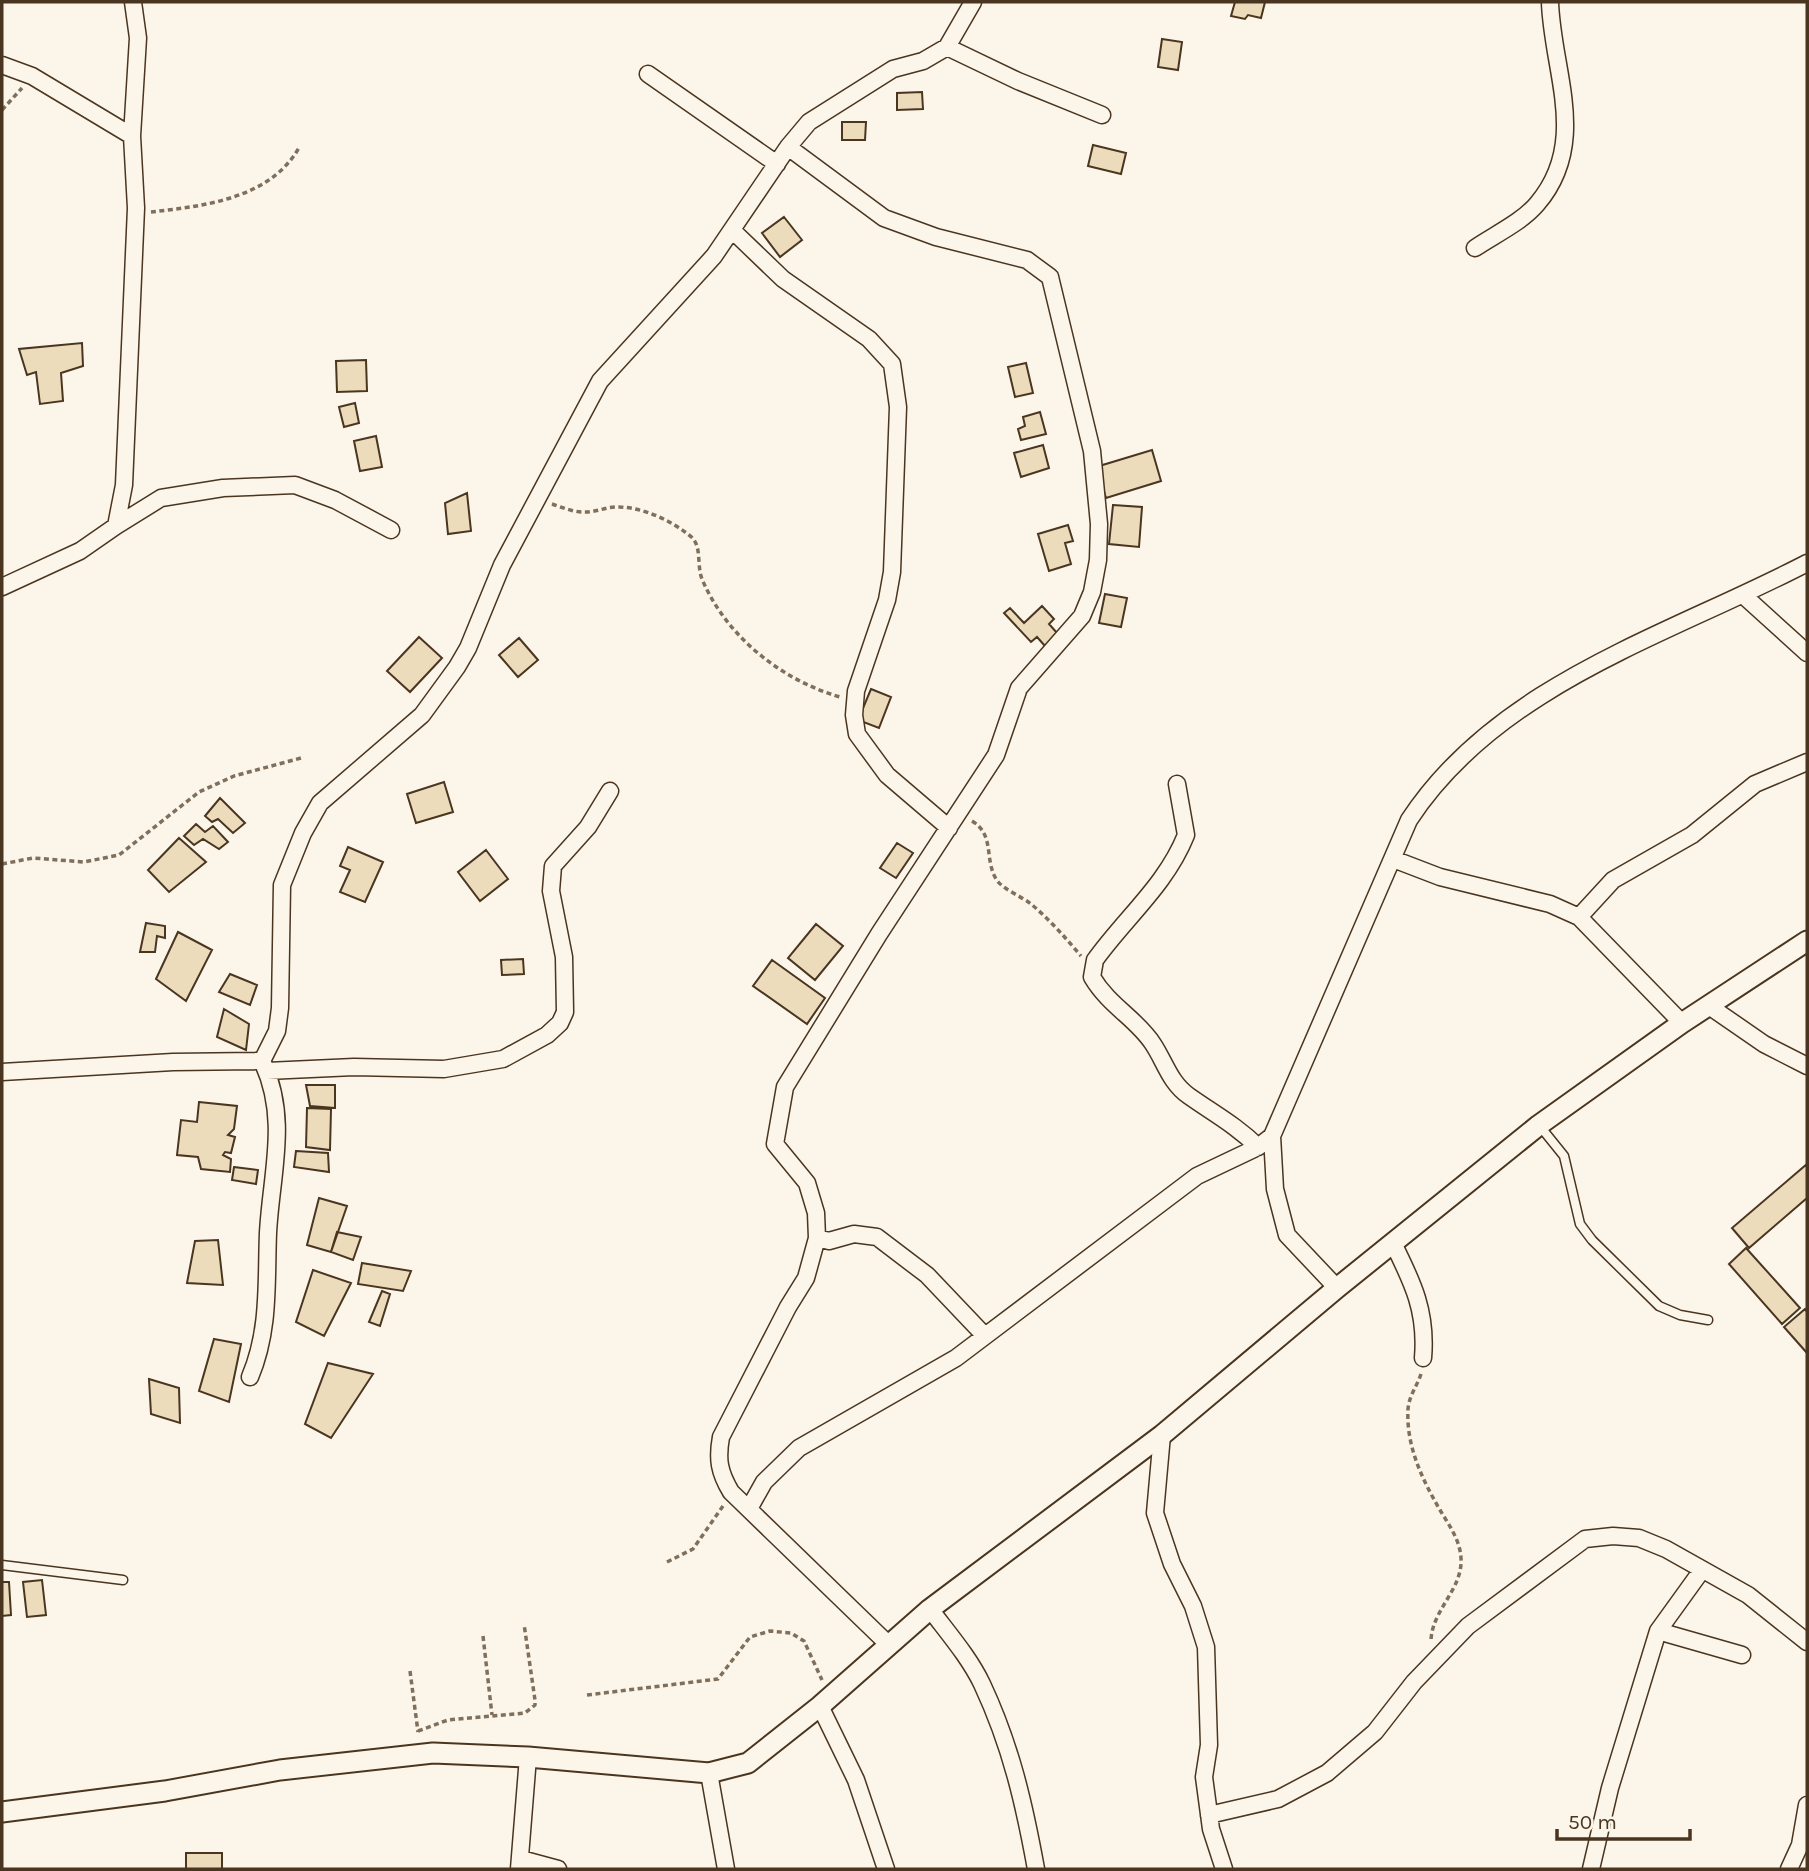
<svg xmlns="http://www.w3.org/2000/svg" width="1809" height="1871" viewBox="0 0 1809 1871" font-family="Karla,sans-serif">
  <rect width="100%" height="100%" fill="#fbf6e9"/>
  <path fill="#ecdcbc" stroke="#4a3520" stroke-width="2" d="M1235,2h30l-4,16 -13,-3 -3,4 -14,-3z
    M1162,39l20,3 -4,28 -20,-3z
    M922,92l1,17 -26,1v-17z
    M842,122h24l-1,18h-23z
    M1093,145l33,8 -5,21 -33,-8z
    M784,217l18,23 -22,17 -18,-24z
    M82,343l1,23 -22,7 2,28 -23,3 -4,-32 -9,3 -8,-26z
    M366,360l1,31 -30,1 -1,-31z
    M1026,363l7,30 -18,4 -7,-30z
    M355,403l4,20 -15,4 -5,-20z
    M1040,412l6,22 -25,6 -3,-11 7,-3 -2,-9z
    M376,436l6,31 -22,4 -6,-30z
    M1043,445l6,23 -28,9 -7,-24z
    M1152,450l9,31 -55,17 -10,-31z
    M467,493l4,38 -23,3 -3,-31z
    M1113,505l29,2 -3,40 -30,-3z
    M1068,525l5,16 -8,2 6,21 -22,7 -11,-37z
    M1105,594l22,4 -6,29 -22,-4z
    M1042,606l12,13 -5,5 9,10 -13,12 -8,-9 -6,5 -27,-29 6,-5 14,15z
    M419,637l23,21 -32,34 -23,-21z
    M519,638l19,22 -20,17 -19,-22z
    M871,689l20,8 -12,31 -21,-8z
    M444,782l9,30 -37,11 -9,-29z
    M220,798l25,25 -12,10 -15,-14 -6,3 -7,-6z
    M196,824l9,8 8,-6 15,16 -9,7 -16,-10 -9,6 -10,-9z
    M179,838l27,24 -37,30 -21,-22z
    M897,843l16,10 -17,25 -16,-10z
    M348,847l35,15 -18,40 -25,-10 10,-22 -10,-4z
    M486,850l22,29 -28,22 -22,-29z
    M146,923l19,3v12l-8,-2 -2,16h-15z
    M816,924l27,22 -28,34 -27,-22z
    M178,932l34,18 -26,51 -30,-22z
    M523,959l1,15 -22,1 -1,-15z
    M772,960l53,38 -18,26 -54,-38z
    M230,974l27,11 -7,20 -31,-13z
    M224,1009l25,15 -3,26 -29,-13z
    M306,1085h29v23l-25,-2z
    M199,1102l38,4 -3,23 -6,6 7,2 -4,16 -6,-1 -2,3 8,4 -1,13 -29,-3 -3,-12 -21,-2 4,-35 16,2z
    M307,1108l24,1 -1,41 -24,-3z
    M296,1151l32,2 1,19 -35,-5z
    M1807,1164v34l-58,50 -17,-20z
    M234,1167l24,3 -2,14 -24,-4z
    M319,1198l28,8 -16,46 -24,-7z
    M337,1232l24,5 -8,23 -22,-8z
    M218,1240l5,45 -36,-2 8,-42z
    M1746,1248l54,60 -18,16 -53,-60z
    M362,1263l49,8 -8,20 -45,-7z
    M313,1270l38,13 -27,53 -28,-14z
    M382,1291l8,3 -10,32 -11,-4z
    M1805,1309l2,3v41l-23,-26z
    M214,1339l27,5 -12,58 -30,-11z
    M328,1363l45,11 -42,64 -26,-14z
    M149,1379l30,9 1,35 -29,-9z
    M42,1580l4,35 -19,2 -4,-35z
    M2,1582h7l2,33 -9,1z
    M186,1853h36v16h-36z"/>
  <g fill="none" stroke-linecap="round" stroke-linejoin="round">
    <defs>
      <path id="service" d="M1539,1125l25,31 16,68 12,16 67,66 21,9 28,5
        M2,1565l121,15"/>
      <path id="minor" d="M947,47l71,34 84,34
        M2,65l30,11 100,60
        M648,74l129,90
        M788,147l96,71 52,19 91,23 23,17 42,174 7,73 -1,36 -6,32 -10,24 -63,72 -23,67 -117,179 -94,153 -10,57 32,39 9,30 1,25 -11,40 -18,29 -67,130c-4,22 -2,35 10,55l158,153
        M732,230l51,49 86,60 23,25 6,43 -6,165 -5,28 -31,91 -2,24 3,19 30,41 62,53
        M1475,248c19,-13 47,-26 62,-44 53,-62 15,-133 13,-202
        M116,526l45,-28 62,-10 72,-3 40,15 56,30
        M2,587l78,-36 36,-25 8,-41 12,-277 -4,-72 6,-98 -5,-36
        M1743,595l64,58
        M1177,784l9,51c-20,50 -61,83 -91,125l-3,17c17,29 45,42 61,67 12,18 17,39 36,52 24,17 48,30 69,51
        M1393,859l47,18 110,27 29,13 103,106
        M1579,917l34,-37 79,-45 63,-51 52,-22
        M1709,1006l55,38 43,22
        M267,1071l87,-4 90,2 59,-10 44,-24 13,-12 5,-11 -1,-55 -13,-66 2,-25 35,-39 22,-36
        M2,1072l171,-10 89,-1 15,-30 3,-23 2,-123 21,-52 17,-30 102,-88 35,-48 11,-19 34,-83 98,-184 114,-125 74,-109 21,-25 84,-53 30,-8 24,-14 26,-45
        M1272,1136l3,53 12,46 50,53
        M817,1238l12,3 25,-7 23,3 50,38 58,61
        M1393,1243c20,40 34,69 30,115
        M250,1377c20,-47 16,-95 18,-144 3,-59 21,-113 -5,-170
        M1162,1435l-7,78 17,51 21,42 13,41 3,98 -5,32 7,52 13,40
        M750,1507l14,-25 35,-34 157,-90 241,-182 61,-29 14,-11 137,-316c89,-136 260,-185 398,-257
        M930,1609c18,24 39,48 52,75 29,62 42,119 54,185
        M1658,1631l84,24
        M820,1706l36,74 30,89
        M709,1773l17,96
        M1209,1815l69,-16 49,-26 48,-41 39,-50 54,-56 117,-87 28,-3 26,2 27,11 82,46 59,47
        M521,1859l37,10
        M519,1869l9,-112
        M1591,1869l19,-81 48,-157 44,-61
        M1789,1869l11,-24 7,-40"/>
      <path id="tertiary" d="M2,1812l163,-21 115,-21 153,-17 95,4 181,16 39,-10 72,-57 110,-97 232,-174 175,-147 202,-163 143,-102 125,-82"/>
    </defs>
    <use href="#service" stroke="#4a3520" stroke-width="11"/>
    <use href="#minor" stroke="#4a3520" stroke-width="19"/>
    <use href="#tertiary" stroke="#4a3520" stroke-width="23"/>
    <path stroke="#7f6f5c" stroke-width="3.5" stroke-dasharray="5 3.5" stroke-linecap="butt" d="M2,110l20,-22
      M151,212c53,-6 120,-13 149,-66
      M552,504c9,3 21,8 31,8 12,1 24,-6 37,-5 24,1 50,13 69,28 14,10 7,28 13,44 24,57 79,101 138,118
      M972,821c23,14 12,37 24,58 6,10 25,17 35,25 18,15 34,33 50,52
      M2,864l31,-6 51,4 35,-7 80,-63 35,-16 67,-18
      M1421,1374c-4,12 -12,22 -13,35 -2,37 14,70 32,101 9,15 20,30 21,48 2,32 -30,52 -30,84
      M667,1562l26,-13 30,-43
      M483,1636l9,79
      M410,1671l8,61
      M587,1695l131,-16 32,-42 20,-6 21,2 13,8 18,39
      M418,1731l30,-11 77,-7 10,-8v-5l-11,-76"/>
    <use href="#service" stroke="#fbf6e9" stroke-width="8"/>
    <use href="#minor" stroke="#fbf6e9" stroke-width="16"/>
    <use href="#tertiary" stroke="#fbf6e9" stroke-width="19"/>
  </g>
  <rect width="1809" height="1871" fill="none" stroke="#4a3520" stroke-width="7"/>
  <path d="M1557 1829v10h133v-10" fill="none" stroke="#4a3520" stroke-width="3.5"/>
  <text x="1568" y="1829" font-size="21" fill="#4a3520" stroke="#fbf6e9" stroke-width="5" paint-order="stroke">50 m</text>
</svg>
